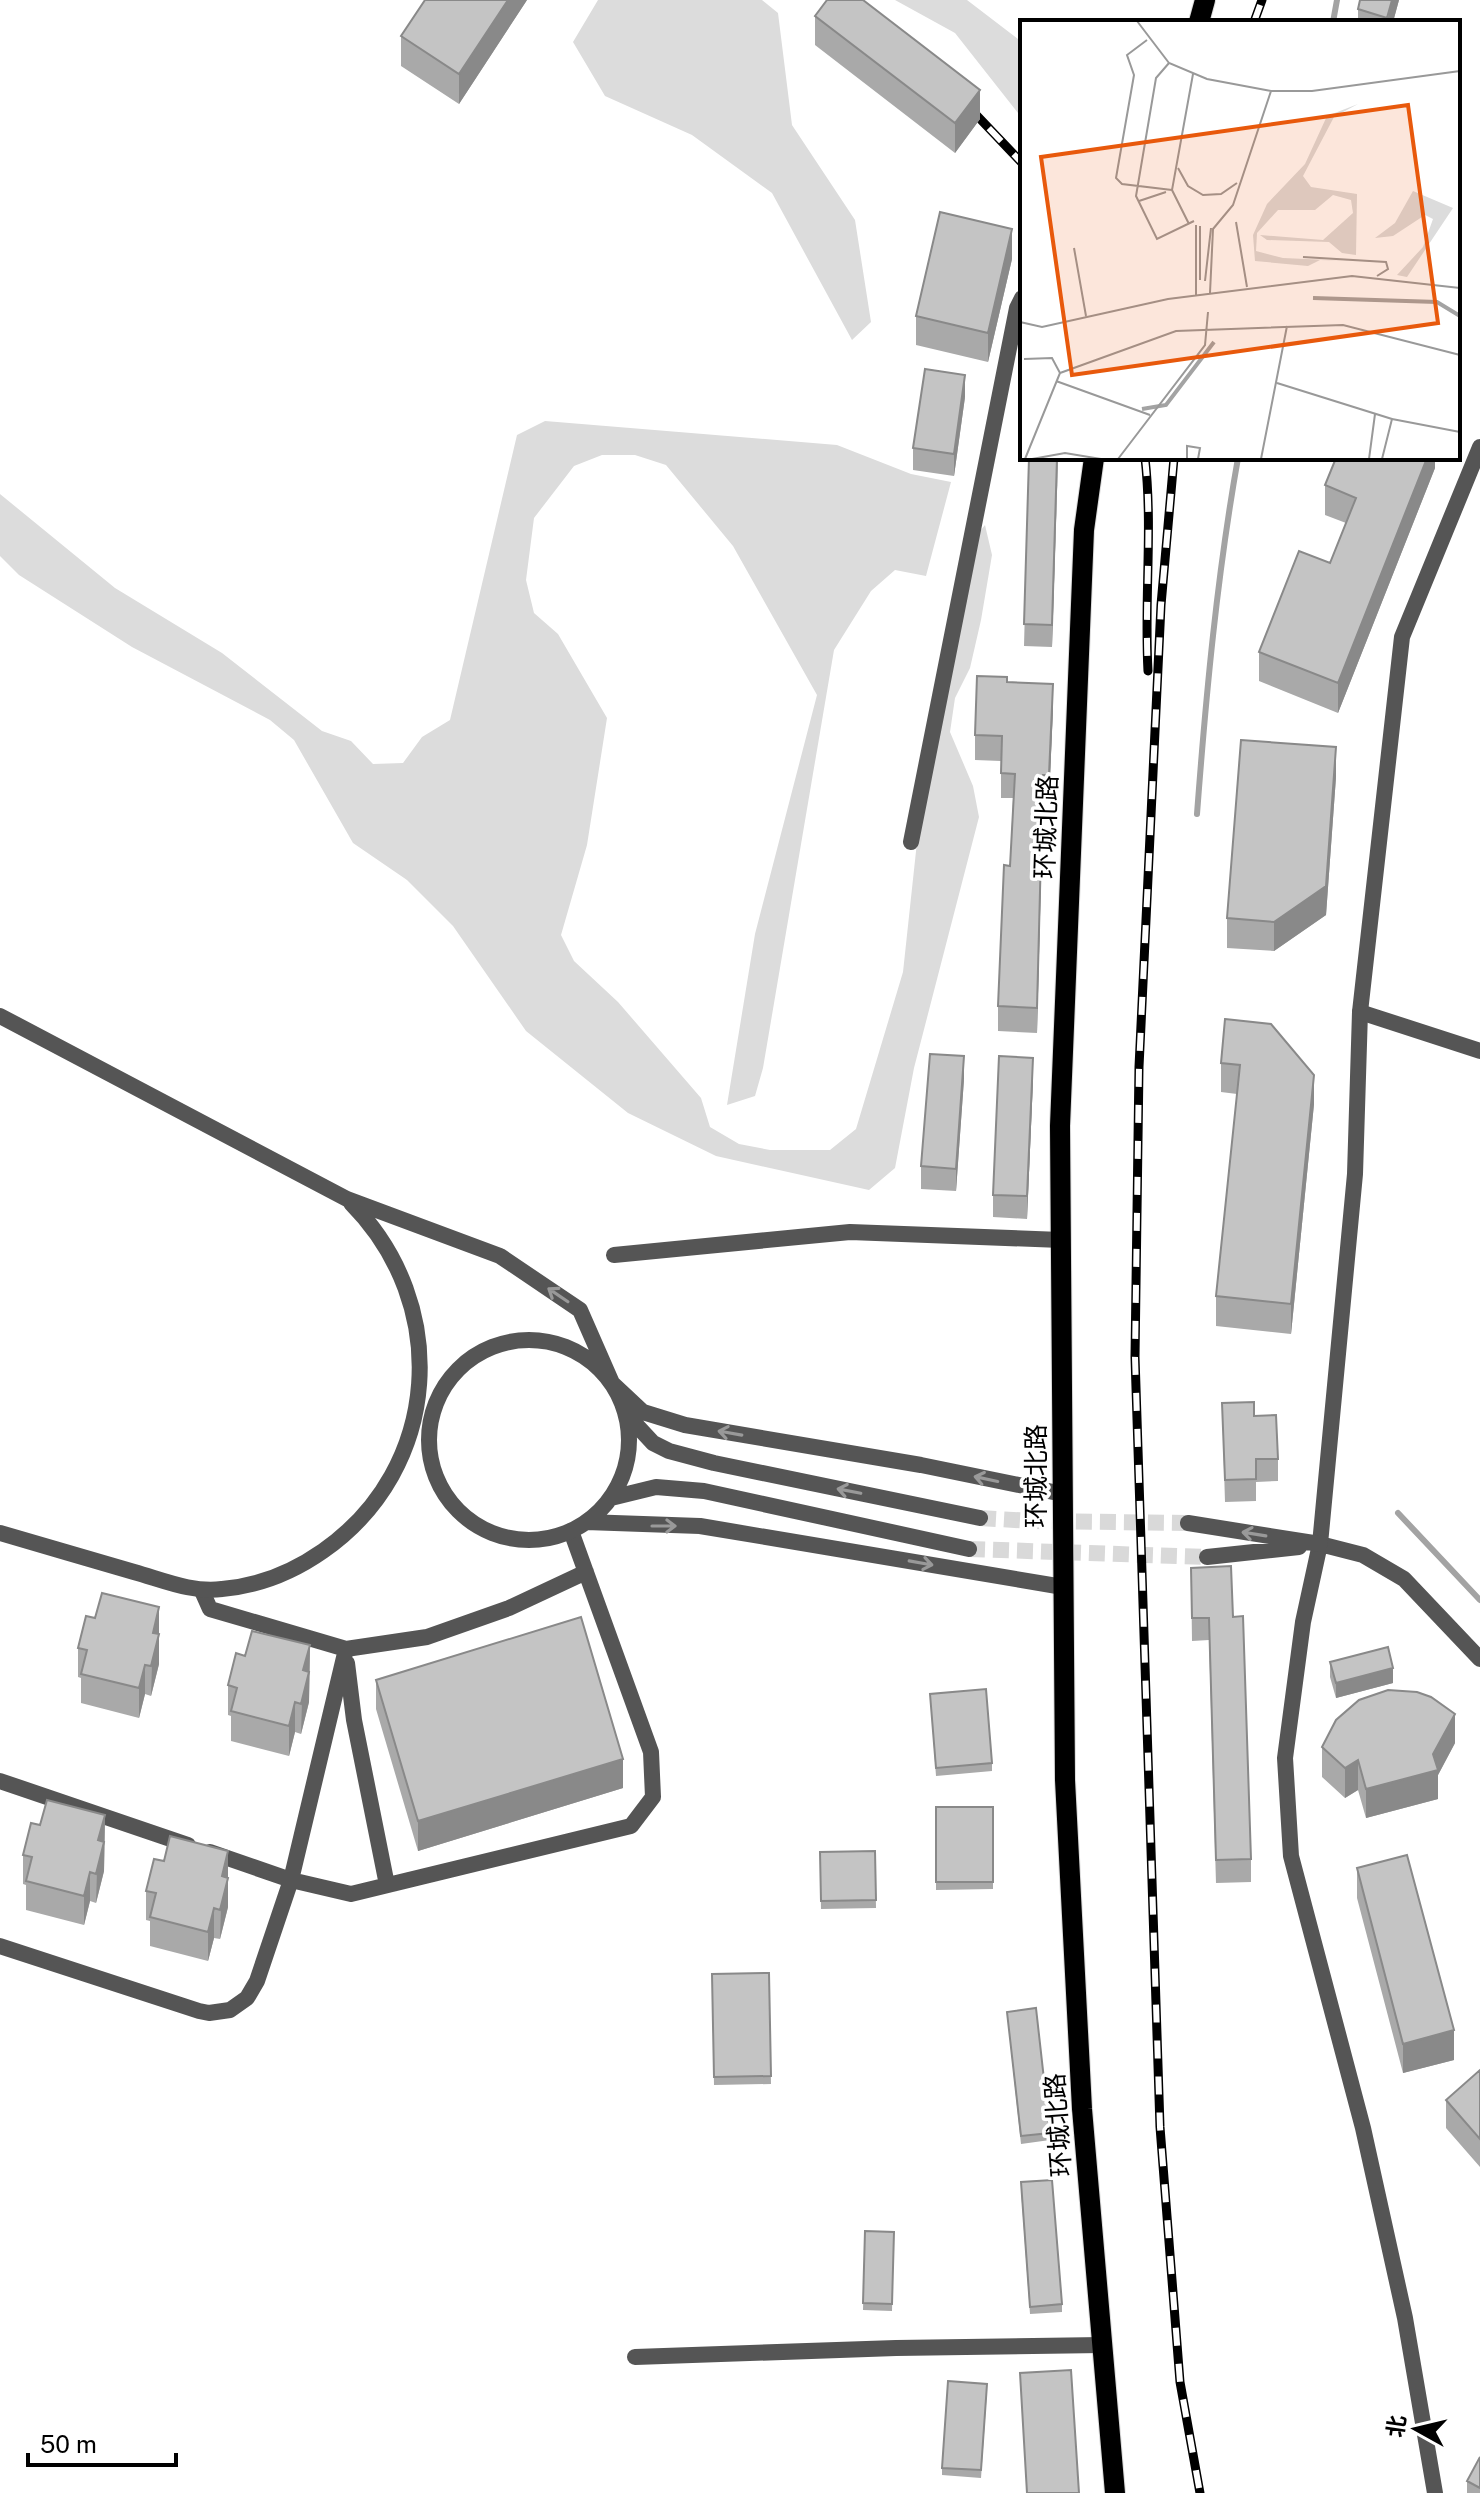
<svg xmlns="http://www.w3.org/2000/svg" width="1480" height="2493" viewBox="0 0 1480 2493" font-family="'Public Sans','Noto Sans SC',sans-serif">
  <rect width="100%" height="100%" fill="#fff"/>
  <path fill="#dcdcdc" d="M598,0h164l16,13 14,112 63,95 16,102 -19,18 -80,-147 -80,-58 -87,-39 -32,-54z
    M895,0h72l55,42v76l-67,-85z
    M545,421l292,24 74,29 40,8 -25,94 -31,-6 -24,21 -37,59 -71,418 -8,28 -28,9 28,-171 62,-239 -84,-149 -67,-81 -31,-10h-33l-28,11 -40,52 -8,62 8,33 24,21 49,84 -20,127 -26,90 13,26 44,41 83,96 9,29 29,17 31,6h60l26,-21 47,-157 14,-130 59,-306 9,-11 7,30 -11,65 -11,48 -15,30 -5,34 23,54 6,31 -65,251 -19,100 -26,22 -153,-34 -88,-43 -102,-82 -73,-105 -46,-46 -54,-37 -59,-103 -24,-20 -138,-73 -113,-72 -19,-19v-62l115,94 107,65 100,78 29,10 22,23 30,-1 19,-26 28,-17 67,-285z"/>
  <g fill="none" stroke-linecap="round" stroke-linejoin="round">
    <path stroke="#a3a3a3" stroke-width="6" d="M1333,22l4,-22
      M1197,814c9,-119 20,-238 41,-356
      M1398,1513l82,87"/>
    <path stroke="#d9d9d9" stroke-width="16" stroke-dasharray="16 8" stroke-linecap="butt" d="M980,1518l52,3 156,2
      M969,1549l238,8"/>
    <defs>
      <path id="primary" d="M1199,22l6,-22
        M1094,458l-10,72 -24,596 5,654 17,329 33,384"/>
    </defs>
    <use href="#primary" stroke="#dbdbdb" stroke-width="22"/>
    <path stroke="#555" stroke-width="16" d="M911,842l106,-534 5,-10
      M614,1255l236,-23 211,8
      M1320,1544l43,11 41,24 76,80
      M202,1591l8,18 136,40 81,-12 82,-29 77,-36
      M347,1663l7,57 33,165
      M0,1781l188,64
      M210,1852l81,28 60,14 280,-68 22,-29 -2,-45 -80,-221
      M0,1946l199,65 10,2 21,-3 17,-12 10,-17 34,-101 55,-231
      M635,2357l261,-9 206,-3
      M1435,2493l-30,-175 -42,-190 -72,-272 -6,-98 18,-136 17,-78 35,-370 5,-162 42,-375 78,-190"/>
    <path stroke="#555" stroke-width="16" d="M1360,1012l120,39
      M0,1016l347,183 153,57 80,54 32,73 31,29 42,13 236,40 142,29
      M429 1440a100 100 0 1 1 200 0a100 100 0 1 1-200 0Z
      M627,1415l26,28 16,8 45,12 266,55
      M611,1498l45,-11 48,4 265,58
      M586,1522l114,4 363,61
      M1188,1523l132,21
      M0,1533c45,13 89,26 134,39 29,8 58,21 88,17 36,-3 71,-17 101,-38 119,-83 128,-247 28,-348
      M1207,1557l92,-10"/>
    <use href="#primary" stroke="#000" stroke-width="20"/>
    <defs>
      <path id="rail" d="M1254,22l8,-22
        M964,102l58,61
        M1145,458c8,70 -1,142 3,213
        M1174,458l-13,147 -22,462 -4,290 25,770 20,255 20,111"/>
    </defs>
    <use href="#rail" stroke="#000" stroke-width="9"/>
    <use href="#rail" stroke="#fff" stroke-width="6" stroke-dasharray="18" stroke-linecap="butt"/>
  </g>
  <path fill="#a9a9a9" d="M527,0l-68,104 -58,-38v-30z
    M1399,0l-6,22h-35v-13z
    M815,16l165,103 -25,34 -140,-108z
    M1012,259l-24,103 -72,-17v-29z
    M965,397l-11,79 -41,-6v-22z
    M1029,458h33l-1,3h-3l-6,186 -28,-1z
    M1435,458v10l-97,245 -79,-32v-29l71,-89 16,-40 -21,-8v-30z
    M1007,682l46,27 -4,91h-6l-6,233 -39,-2v-25l12,-140 3,-68h-12v-37l-26,-1v-25z
    M1336,777l-10,138 -52,36 -47,-3v-30z
    M1225,1019l89,85 -23,230 -75,-8v-30l21,-202 -16,-2v-29z
    M964,1079l-8,112 -35,-2v-23z
    M1033,1080l-6,139 -34,-2v-22z
    M1222,1403l32,13 24,43v22l-22,1v19l-31,1z
    M1191,1568l42,49 18,242v23l-35,1 -7,-243 -17,1z
    M159,1607v57l-8,32 -6,-2 -6,24 -58,-15v-25l-3,-1v-29l17,-30z
    M310,1645l-1,57 -8,32 -6,-2 -6,24 -58,-15v-25l-3,-1v-30l17,-29z
    M1330,1662l63,21 -57,15 -6,-21z
    M376,1680l247,108 -205,63 -42,-142z
    M930,1694l62,69v8l-56,5z
    M1455,1743l-17,32v24l-72,19 -8,-28 -13,8 -23,-21v-30z
    M936,1807h57v82l-57,1z
    M105,1815l-1,56 -8,32 -6,-2 -6,24 -58,-15v-25l-3,-1v-29l17,-30z
    M228,1851v56l-8,32 -6,-1 -6,23 -58,-15v-25l-4,-1v-29l18,-30z
    M875,1851l1,57 -55,1 -1,-57z
    M1357,1868l97,192 -51,13 -46,-175z
    M769,1973l2,111 -57,1 -2,-111z
    M1007,2012l43,121v7l-29,4z
    M1480,2070v97l-34,-39v-28z
    M1021,2190l41,114v8l-32,2z
    M865,2231l29,1 -2,79 -29,-1z
    M987,2391l-6,87 -39,-3v-7z
    M1480,2457v36h-13v-12z"/>
  <path fill="#898989" d="M508,0h19l-68,104v-30z
    M1392,0h7l-6,22h-6z
    M980,90v29l-25,34v-30z
    M1012,229v30l-24,103v-29z
    M965,375v22l-11,79v-22z
    M1058,458l-6,189v-22z
    M1427,458h8v10l-97,245v-30z
    M1053,684v25l-4,91v-25z
    M1336,747v30l-10,138 -52,36v-29z
    M1043,775v25l-6,233v-25z
    M964,1056v23l-8,112v-22z
    M1033,1058v22l-6,139v-23z
    M1314,1075v29l-23,230v-30z
    M159,1607v57l-8,32 2,-63z
    M310,1645l-1,57 -8,32 2,-64z
    M145,1665v29l-6,24v-30z
    M1393,1668v15l-57,15v-15z
    M295,1702v30l-6,24v-30z
    M1455,1714v29l-17,32v24l-72,19v-29l67,-35z
    M623,1759v29l-205,63v-30z
    M1358,1760v30l-13,8v-30z
    M105,1815l-1,56 -8,32 2,-63z
    M228,1851v56l-8,32 2,-63z
    M90,1872v29l-6,24v-29z
    M214,1908v30l-6,23v-29z
    M1454,2030v30l-51,13v-29z"/>
  <path fill="#c4c4c4" stroke="#898989" stroke-width="2" d="M425,0h83l-49,74 -58,-38z
    M827,0h36l117,90 -25,33 -140,-107z
    M1360,0h32l-5,18 -29,-9z
    M940,212l72,17 -24,104 -72,-17z
    M925,369l40,6 -11,79 -41,-6z
    M1029,458h28l-5,167 -28,-1z
    M1336,458h91l-89,225 -79,-31 40,-101 31,12 26,-65 -31,-13z
    M977,676l30,1v5l46,2 -4,91h-6l-6,233 -39,-2 6,-141 6,1 5,-92 -14,-1 1,-37 -27,-1z
    M1241,740l95,7 -10,139 -52,36 -47,-4z
    M1225,1019l46,5 43,51 -23,229 -75,-8 24,-231 -19,-2z
    M930,1054l34,2 -8,113 -35,-3z
    M999,1056l34,2 -6,138 -34,-1z
    M1254,1402v14l22,-1 2,44h-22v20l-31,1 -3,-77z
    M1231,1566l2,51 10,-1 8,243 -35,1 -7,-242h-17l-1,-50z
    M102,1593l57,14 -6,26 6,1 -8,32 -6,-1 -6,23 -58,-14 6,-24 -9,-2 8,-32 9,2z
    M581,1617l42,142 -205,62 -42,-141z
    M252,1631l58,14 -7,25 6,2 -8,32 -6,-2 -6,24 -58,-15 6,-23 -9,-3 8,-32 9,3z
    M1388,1647l5,21 -57,15 -6,-21z
    M986,1689l6,74 -56,5 -6,-74z
    M1388,1690l29,2 14,5 24,17 -22,40 5,16 -72,19 -8,-29 -13,8 -23,-21 14,-27 23,-20z
    M47,1800l58,15 -7,25 6,2 -8,32 -6,-2 -6,24 -58,-15 6,-24 -9,-2 8,-32 9,2z
    M936,1807h57v75h-57z
    M170,1836l58,15 -6,25 6,2 -8,32 -6,-2 -6,24 -58,-15 6,-24 -10,-2 8,-32 10,2z
    M875,1851l1,49 -55,1 -1,-49z
    M1407,1855l47,175 -51,14 -46,-176z
    M769,1973l2,103 -57,1 -2,-103z
    M1036,2008l14,125 -29,3 -14,-124z
    M1480,2070v69l-34,-39z
    M1052,2180l10,124 -32,3 -9,-125z
    M865,2231l29,1 -2,72 -29,-1z
    M1071,2370l8,123h-52l-7,-120z
    M948,2381l39,3 -6,86 -39,-2z
    M1480,2457v31l-13,-7z"/>
  <defs><path id="oneway-shaft" d="M-6 0H5M1.5-3L5.5 0L1.5 3" fill="none" stroke-width="1.6" stroke-linecap="round" stroke-linejoin="round" transform="scale(2)"/></defs>
  <g stroke="#999">
    <use href="#oneway-shaft" transform="translate(558 1295) rotate(-146)"/>
    <use href="#oneway-shaft" transform="translate(730 1433) rotate(-170)"/>
    <use href="#oneway-shaft" transform="translate(986 1479) rotate(-168)"/>
    <use href="#oneway-shaft" transform="translate(849 1491) rotate(-169)"/>
    <use href="#oneway-shaft" transform="translate(664 1526)"/>
    <use href="#oneway-shaft" transform="translate(1254 1534) rotate(-171)"/>
    <use href="#oneway-shaft" transform="translate(921 1563) rotate(10)"/>
  </g>
  <g text-anchor="middle" stroke-width="7" stroke-linejoin="round" paint-order="stroke">
    <g font-size="26" fill="#000" stroke="#fff">
      <text transform="translate(1046 827) rotate(-88)" y="9">环城北路</text>
      <text transform="translate(1036 1476) rotate(-90)" y="9">环城北路</text>
      <text transform="translate(1058 2125) rotate(-94)" y="9">环城北路</text>
    </g>
  </g>
  <g transform="translate(1020 20)">
    <rect width="440" height="440" fill="#fff"/>
    <path d="M338,84l-24,13 -31,59 8,11 46,7 -1,61 -14,-2 -13,-11 -62,-2 -7,-5 63,5 30,-27 -2,-13 -18,-5 -18,15h-37l-21,23 -1,18 27,7 68,3 -31,-1 -12,6 -53,-5 -2,-26 14,-31 38,-40 22,-48zM393,171l40,17 -46,69 -10,-2 26,-28 10,-28 -8,-4 -32,21 -18,2 20,-15z" fill="#dcdcdc"/>
    <path fill="none" stroke="#a3a3a3" stroke-width="4" d="M293,278l124,4 23,14M122,389l24,-4 48,-63"/>
    <path fill="none" stroke="#999" stroke-width="2" d="M117,1l32,42 38,16 64,12h41l148,-20M127,20l-20,15 7,20 -18,103 6,6 50,6M149,43l-13,15 -20,118 21,43 37,-18M158,148l10,18 15,9 18,-1 16,-11M119,181l27,-9M216,202l11,65M169,204l-17,-34 21,-116M176,205v70M54,228l12,68M283,237l83,5 2,7 -11,7M180,260v-54M185,261l6,-53M190,273l3,-64 20,-24 38,-114M0,302l22,5 126,-28 184,-23 108,12M4,339l28,-1 8,15 -35,86M40,353l116,-42 167,-6 117,30M36,361l94,34M257,363l115,36 -10,40M372,399l68,13M12,439l33,-6 36,6M98,439l87,-114 3,-33M167,439v-13l13,2 -2,11M241,439l26,-133M349,439l6,-45"/>
    <path fill="#e8590c" fill-opacity="0.15" stroke="#e8590c" stroke-width="4" d="M388,85l30,218 -366,52 -31,-218z"/>
    <rect width="440" height="440" fill="none" stroke="#000" stroke-width="4"/>
  </g>
  <g transform="translate(1416 2429) rotate(278)" stroke="#ffffff" stroke-width="6" paint-order="stroke">
  <path d="M0-6L14 30L0 20L-14 30Z" fill="#000000"/>
  <text y="-12" font-size="22" font-weight="bold" text-anchor="middle" fill="#000000">北</text>
  </g>
  <path d="M28 2453v12h148v-12" fill="none" stroke="#000000" stroke-width="4"/>
  <text x="40" y="2453" font-size="24" fill="#000000" stroke="#ffffff" stroke-width="6" paint-order="stroke">50 m</text>
</svg>
